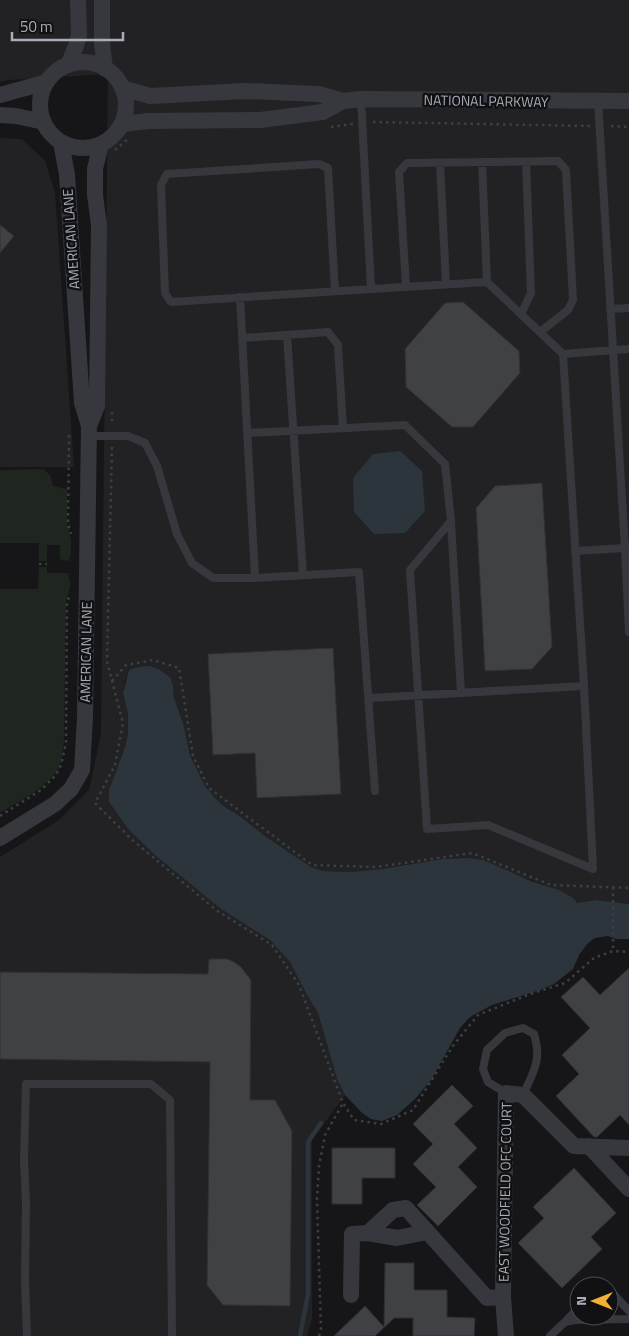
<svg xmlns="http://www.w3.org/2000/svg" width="629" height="1336" viewBox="0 0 629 1336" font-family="'Titillium Web',sans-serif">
  <rect width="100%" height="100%" fill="#161618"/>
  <path fill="#222225" d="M0,0h629v904l-33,-4 -19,3 -18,-13 -92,-32 -25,1 -60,10 -32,3 -27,-1 -12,-4 -46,-31 -24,-19 -16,-10 -9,-8 -11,-13 -15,-31 -7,-32 -9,-25 -1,-13 -44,-15 -4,11 -2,12 5,21v20l-3,13 -16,43v12l20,28 27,26 65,53 49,31 20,22 17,33 11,18 19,66 8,16 -33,45v179l-5,17h-307v-479l59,-37 30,-30 12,-56 7,-660 -99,6 -9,2z
    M0,138l22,1 23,22 10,31 19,275h-74z"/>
  <path fill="#1e261f" d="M43,469l7,6 3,11 14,3v34l4,17v13l-2,7 -2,1 -7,-2v-14h-13v16h-8v-18h-39v-73z
    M39,567h8v6h21c4,13 2,15 -2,28l-2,140c-1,10 -2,21 -7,30 -12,18 -39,31 -57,42v-224h38z"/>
  <path fill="#2c353c" d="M400,451l22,20 3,40 -20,22 -31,1 -20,-22 -1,-34 20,-24z
    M150,666l10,4 10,7 3,8 1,13 9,25 7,32 15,31 11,13 9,8 16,10 24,19 46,31 12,4 27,1 32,-3 60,-10 25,-1 16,2 48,21 28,9 14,8 4,5 19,-3 33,4v35h-13l-8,-3 -13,2 -7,5 -9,12 -6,14 -19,15 -14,6 -48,15 -22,12 -10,11 -29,52 -15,18 -19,17 -15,6 -11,-2 -9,-6 -17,-18 -8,-16 -19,-66 -11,-18 -17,-33 -20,-22 -49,-31 -65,-53 -27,-26 -20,-28v-12l16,-43 3,-13v-20l-5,-21 6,-23 9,-3z"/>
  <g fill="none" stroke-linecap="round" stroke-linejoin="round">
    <path stroke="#2c353c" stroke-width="4.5" d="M300,1336l8,-42v-152l13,-19"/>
  </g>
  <path fill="#404145" stroke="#303034" d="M0,225l14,11 -14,17z
    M463,302l56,49 1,22 -47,54h-21l-46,-40 -1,-38 40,-46z
    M542,483l10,164 -20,22 -47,2 -9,-163 19,-22z
    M333,648l8,146 -84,4 -2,-45 -42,2 -5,-101z
    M209,959h18l7,3 7,5 10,13 -1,120h25l17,31 -2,175 -67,-1 -16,-20 3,-223 -210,-3v-87l208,2z
    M629,968v157l-9,-10 -23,22h-3l-38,-41 23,-22 -17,-19 28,-27 -29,-31 22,-20 17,18z
    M452,1085l21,21 -19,18 23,24 -19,19 19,20 -39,39 -21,-21 19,-18 -23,-23 20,-20 -20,-20z
    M332,1148h63v30h-33v26h-30z
    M574,1168l42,45 -25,24 11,12 -40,39 -44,-45 26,-25 -11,-11z
    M385,1263h29v27h33v27l28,1 -1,18h-61v-18h-19l-19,18h-41l31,-30 19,21z"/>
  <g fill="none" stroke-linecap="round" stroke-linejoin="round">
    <path stroke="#3d3f44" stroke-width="2.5" stroke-dasharray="2.5 4" stroke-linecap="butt" d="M373,122l217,4
      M611,126l18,1
      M331,127l22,-3
      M115,150l13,-11
      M112,412v12
      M69,435l-1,89 3,10
      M112,447l-5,215 16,61 -8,42 -20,38 35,35 86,72 56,35 27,40 44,118 11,17 27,4 32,-14 39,-63 26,-32 52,-21 35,-11 29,-25 19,-7 16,1
      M39,564h8
      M112,681l14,-16 27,-5 26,8 14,88 16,32 103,77 64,2 96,-14 79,32 78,3
      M0,816l41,-26 15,-15 5,-10 5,-22 1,-140 3,-9
      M613,887v64
      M319,1336l2,-6 -4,-131 2,-33 6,-31 18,-32"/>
    <path stroke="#37383d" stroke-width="8" d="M361,99l10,190 116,-7 76,72 66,-5
      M598,101l27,447 4,-1
      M482,162l5,120
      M440,163l6,121
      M406,287l-7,-115 8,-9 151,-2 8,9 7,130 -5,10 -28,22
      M335,291l-7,-123 -9,-4 -152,10 -6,11 4,108 6,9 200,-13
      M610,309l19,-1
      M521,314l10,-21 -5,-131
      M287,335l16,240
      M243,338l85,-6 10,13 5,83
      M248,433l157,-8 40,39 6,57 -41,49 17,259 61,-4 105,44 -9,-183
      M89,436h39l17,7 12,23 20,68 15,29 21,15h42l-15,-281
      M451,521l10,172
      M575,551l50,-3 4,84
      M255,578l104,-6 16,219
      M369,698l215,-12 -21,-332
      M506,1093l-18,-11 -5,-13 4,-19 18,-17 18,-5 11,6c8,27 0,36 -11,61
      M609,1289l20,22
      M565,1322l14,-15
      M27,1336l-2,-55 1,-80 -2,-40 2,-77h125l19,16 2,236
      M550,1336l15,-14 10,-2 54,-1"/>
    <path stroke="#37383d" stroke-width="16" d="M102,0v44l3,25
      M40 105a43 43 0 1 1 86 0a43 43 0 1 1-86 0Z
      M68,65l8,-19 3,-11 -1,-35
      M122,88l28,8 96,-5 73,3 24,7
      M0,95l47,-13
      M0,115l16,1 28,6
      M122,124l27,-3 111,-1 63,-8 20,-11 18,-2 268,2
      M89,426l8,-20 2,-181 -4,-30v-26l6,-25
      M0,838l55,-34 16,-15 11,-19 3,-52 4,-292 -7,-23 -15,-228 -6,-33
      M589,1146l40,43
      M368,1233l29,5 30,-6
      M351,1295l1,-61 16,-1 25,-23 13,-2 81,90 16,-1
      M506,1336l-3,-39 3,-204 17,2 51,51 55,2"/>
  </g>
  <g text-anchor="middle" stroke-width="5" stroke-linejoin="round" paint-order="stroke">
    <g font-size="14" fill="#a8adb8" stroke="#111113">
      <text transform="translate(486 101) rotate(1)" y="5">NATIONAL PARKWAY</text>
      <text transform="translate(71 239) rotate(-94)" y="5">AMERICAN LANE</text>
      <text transform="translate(86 652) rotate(-89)" y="5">AMERICAN LANE</text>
      <text transform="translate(505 1192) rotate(-89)" y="5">EAST WOODFIELD OFC COURT</text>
    </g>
  </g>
  <g transform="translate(594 1301) rotate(270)"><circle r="24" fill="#111113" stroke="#4d4f55"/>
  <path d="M0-4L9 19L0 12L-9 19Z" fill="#f2b134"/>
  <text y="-8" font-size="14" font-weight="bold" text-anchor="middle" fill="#a8adb8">N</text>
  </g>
  <path d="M12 32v8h111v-8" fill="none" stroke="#a8adb8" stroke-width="2.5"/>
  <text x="20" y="32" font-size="15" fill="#a8adb8" stroke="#111113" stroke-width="4" paint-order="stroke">50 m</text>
</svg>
